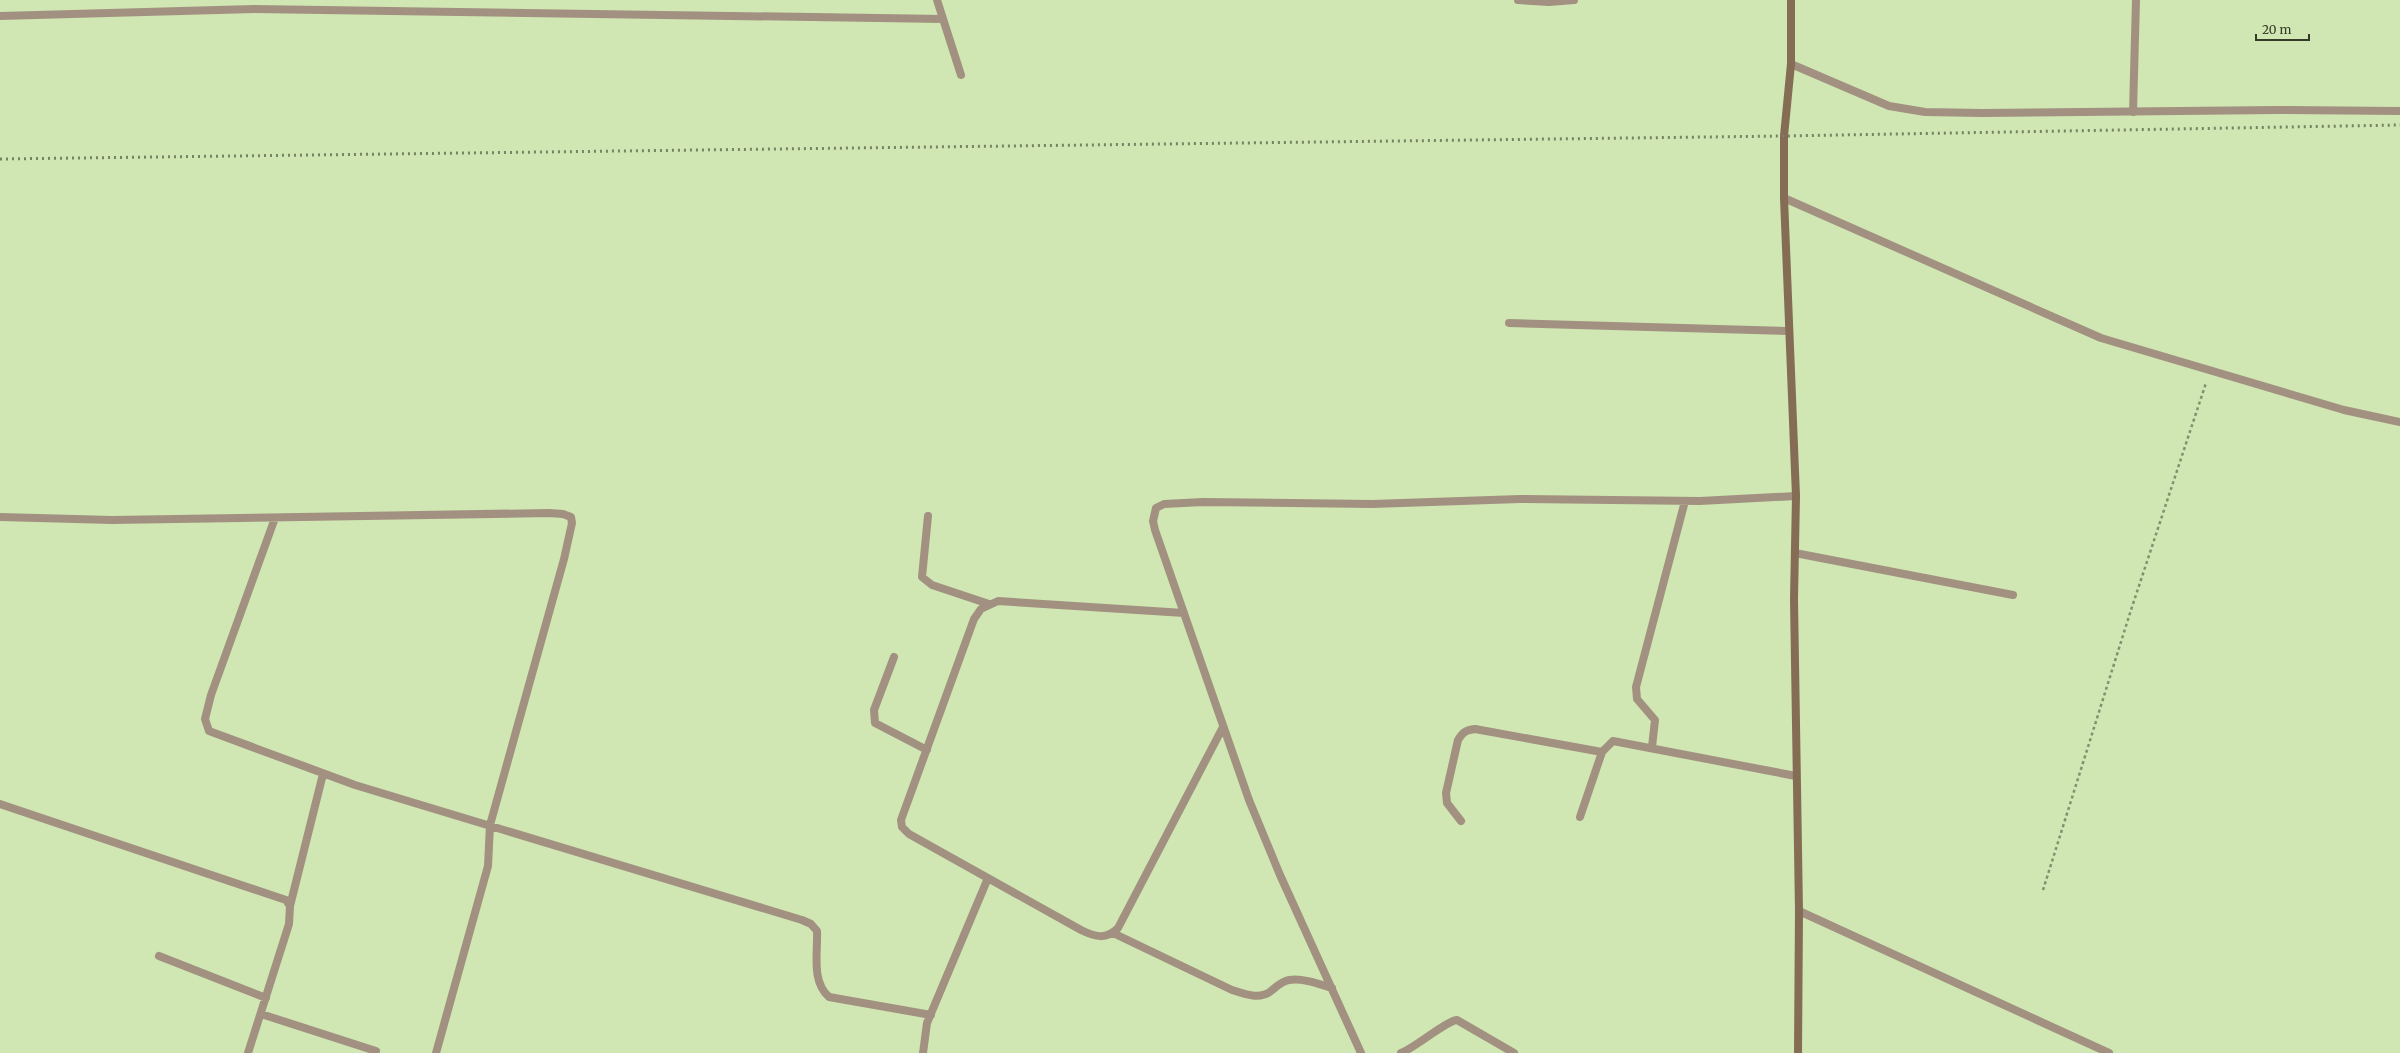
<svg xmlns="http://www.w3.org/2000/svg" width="2400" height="1053" viewBox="0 0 2400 1053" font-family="Merriweather,serif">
  <rect width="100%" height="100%" fill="#d0e6b3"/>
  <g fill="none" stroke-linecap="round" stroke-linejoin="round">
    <path stroke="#81906d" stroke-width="2.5" stroke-dasharray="3 3" stroke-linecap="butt" d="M2043,890l88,-280 75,-227"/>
    <path stroke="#a29180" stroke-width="8" d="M1518,0l31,2 25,-2
      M2133,112l3,-112
      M1509,323l279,8"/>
    <path stroke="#a29180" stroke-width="8" d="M937,0l24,75
      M0,16l254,-7 689,10
      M1791,64l98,42 36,6 57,1 295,-3 123,1
      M1784,198l317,140 243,72 56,12
      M928,516l-6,61 10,8 57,19
      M0,517l112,3 437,-7 14,1 8,3 1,6 -8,36 -74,266 -2,41 -52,187
      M275,518l-64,177 -6,24 4,12 146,54 447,135 9,4 6,7c1,22 -6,50 12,66l102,18
      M1795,553l218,42
      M1184,613l-186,-12 -17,8 -7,10 -73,201 1,7 7,7 172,96c14,7 25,10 37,-2l105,-201
      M894,657l-20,53 1,13 52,27
      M1652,747l3,-27 -18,-21 -1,-12 49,-186
      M0,804l286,96 4,6 -1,18 -41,129
      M1580,817l22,-65 11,-11 183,35
      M1461,821l-14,-18 -1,-10 12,-53c5,-8 8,-10 17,-11l127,23
      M290,906l33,-132
      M1799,911l310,142
      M1113,933l119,57c12,4 28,10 39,1 5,-4 11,-10 18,-11 14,-2 30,4 43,8
      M159,956l107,42
      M261,1014l115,37
      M923,1053l4,-30 61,-145
      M1361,1053l-81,-178 -31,-75 -94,-270 -2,-9 3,-13 8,-4 39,-2 169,2 148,-5 180,2 96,-5
      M1401,1053c15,-6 45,-32 56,-33l57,33"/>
    <path stroke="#856c54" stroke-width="8" d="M1791,0v64l-7,72v62l12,298 -2,103 5,312 -1,142"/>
    <path stroke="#768362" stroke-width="3" stroke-dasharray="2 4" stroke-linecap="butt" d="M0,159l1784,-23 616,-11"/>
  </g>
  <path d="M2256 34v6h53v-6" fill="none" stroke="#343c28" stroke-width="2"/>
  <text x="2262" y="34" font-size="12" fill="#343c28" stroke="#d0e6b3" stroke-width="3" paint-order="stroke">20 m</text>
</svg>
